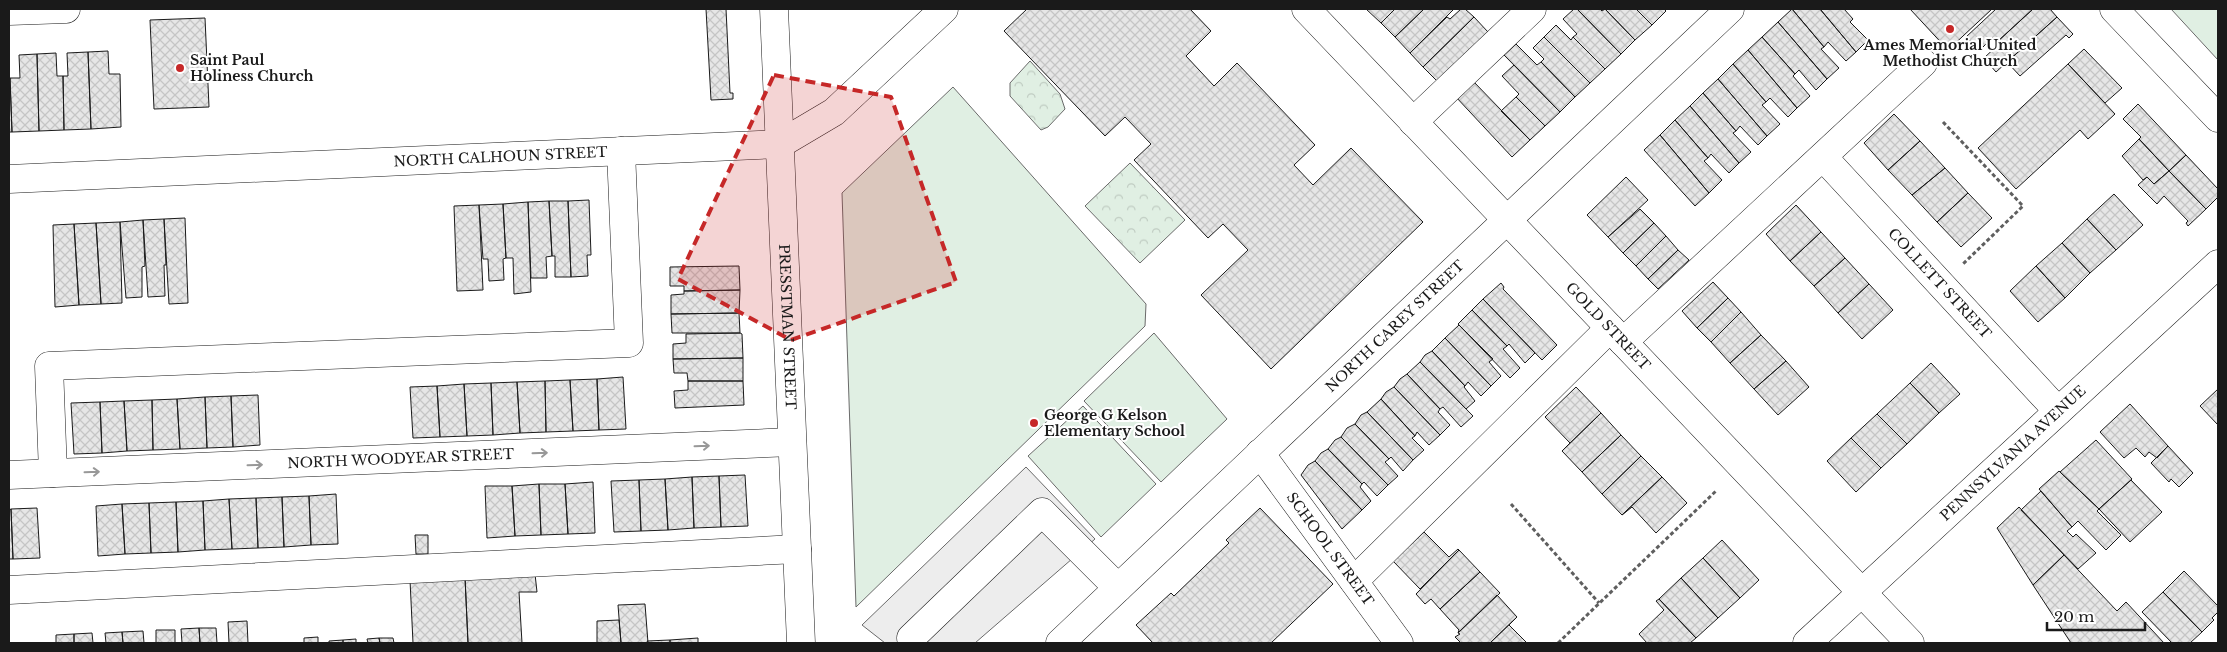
<svg xmlns="http://www.w3.org/2000/svg" width="2227" height="652" viewBox="0 0 2227 652" font-family="'Libre Baskerville',serif">
  <defs>
    <pattern id="forest-crowns" width="20" height="18" patternUnits="userSpaceOnUse" patternTransform="scale(1.25)"><rect width="20" height="18" fill="#e0efe3"/><path d="M2 6a3 3 0 1 1 6 0M12 15a3 3 0 1 1 6 0" fill="none" stroke="#c0ccc2"/></pattern>
    <pattern id="building-cross-hatch" width="8" height="8" patternUnits="userSpaceOnUse" patternTransform="scale(1.25)"><rect width="8" height="8" fill="#e6e6e6"/><path d="M0 0l8 8M0 8l8-8" fill="none" stroke="#c5c5c5"/></pattern>
  </defs>
  <rect width="100%" height="100%" fill="#fff"/>
  <path fill="#e0efe3" stroke="#6a6a6a" d="M2171,9h47v51z
    M953,87l193,217 -1,22 -289,281 -14,-414z
    M1154,333l73,86 -66,63 -77,-81z
    M1083,406l73,78 -55,53 -73,-81z"/>
  <path fill="url(#forest-crowns)" stroke="#6a6a6a" d="M1030,61l30,33 5,15 -17,18 -7,3 -31,-34v-13z
    M1130,163l55,57 -45,43 -55,-57z"/>
  <path fill="#ededed" stroke="#6a6a6a" d="M1026,467l69,72 -120,104h-90l-23,-18z"/>
  <path fill="url(#building-cross-hatch)" stroke="#1a1a1a" d="M706,9h20l4,84h3v6l-22,1z
    M1027,9h163l21,22 -25,25 28,30 23,-23 78,82 -21,20 19,20 38,-37 72,74 -152,147 -70,-74 47,-45 -25,-26 -15,14 -74,-78 17,-16 -26,-27 -20,19 -101,-105z
    M1366,9h29l-14,14z
    M1395,9h29l-29,28 -14,-14z
    M1424,9h30l-44,44 -15,-16z
    M1461,9h4l9,8 -51,50 -13,-14 37,-36 3,2z
    M1574,9h3l44,45 -16,15 -32,-32 4,-3 -14,-15z
    M1577,9h23l2,2 3,-2 30,31 -14,14z
    M1605,9h31l16,16 -17,15z
    M1636,9h28l2,2 -14,14z
    M1792,9h28l36,43 -10,9 -18,-19 -4,5z
    M1792,9l32,38 -3,2 18,19 -12,11 -49,-57z
    M1820,9h24l9,10 -3,3 18,18 -12,12z
    M1910,9h82l-44,41z
    M1996,9h37l-36,33 -4,-5 -13,13 -14,-13z
    M2033,9h17l7,8 -61,55 -12,-14 15,-14 -2,-2z
    M1474,17l14,15 -51,49 -14,-14z
    M2057,17l16,17 -4,4 -3,-3 -46,41 -13,-14z
    M205,18l4,89 -55,2 -4,-89z
    M1778,22l49,57 -11,11 -17,-20 -4,4 -33,-37z
    M1556,25l15,15 2,-3 32,32 -15,14 -46,-46z
    M1544,37l46,46 -15,14 -34,-35 3,-3 -11,-11z
    M1762,37l33,37 -2,2 17,20 -13,12 -49,-58z
    M1516,44l21,21 4,-3 34,35 -15,15 -56,-57z
    M2084,49l38,39 -17,15 -37,-39z
    M1748,50l49,58 -9,9 -18,-19 -4,4 -33,-38z
    M108,51l1,23h11l1,53 -30,2 -3,-77z
    M88,52l3,77 -27,1 -1,-54h5l-1,-23z
    M56,53l1,23h6l1,54 -25,1 -2,-77z
    M37,54l2,77 -27,1 -2,-54h10l-1,-23z
    M1733,64l33,38 -4,3 18,19 -13,12 -49,-57z
    M2068,64l47,50 -27,25 -8,-9 -64,59 -38,-41z
    M1514,65l46,47 -15,14 -29,-29 3,-3 -17,-18z
    M10,78l2,54h-3v-53z
    M1718,79l49,57 -9,9 -18,-19 -4,5 -33,-38z
    M1473,81l57,59 -18,17 -57,-61z
    M1703,93l33,38 -3,2 18,19 -12,11 -49,-57z
    M1516,97l29,29 -15,14 -29,-29z
    M2138,104l48,51 -17,16 -30,-32 2,-2 -18,-18z
    M1690,106l49,57 -10,10 -18,-19 -3,4 -33,-38z
    M1894,114l26,27 -32,29 -24,-27z
    M1675,120l33,38 -4,3 18,19 -13,13 -49,-58z
    M1660,135l49,58 -14,13 -51,-56z
    M2139,139l30,32 -15,13 -7,-7 -4,3 -21,-24z
    M1920,141l25,27 -33,27 -24,-25z
    M2186,155l32,34v8l-12,12 -37,-38z
    M1945,168l23,25 -31,29 -25,-27z
    M2169,171l37,38 -18,17 -2,-3 2,-2 -24,-25 -7,8 -19,-19 9,-8 7,7z
    M1626,177l22,23 -40,37 -21,-22z
    M1968,193l24,25 -31,29 -24,-25z
    M2114,194l29,31 -27,25 -29,-31z
    M589,200l2,55h-4l1,21 -17,1 -3,-76z
    M549,201h19l3,76h-16v-21h-3z
    M549,201l3,55 -6,1 1,21h-16l-3,-76z
    M528,202l3,90 -17,2 -1,-36h-7l-3,-54z
    M503,204l3,54 -3,1 1,21 -15,1 -1,-22h-5l-4,-54z
    M479,205l4,85 -26,1 -3,-85z
    M1796,205l25,27 -31,29 -24,-27z
    M1640,209l14,14 -31,30 -15,-16z
    M185,218l3,85 -19,1 -5,-85z
    M164,219l2,46h-2l1,31 -17,1 -5,-77z
    M2087,219l29,31 -26,23 -28,-30z
    M143,220l2,46 -3,1v30l-16,1 -6,-76z
    M120,222l2,81 -21,1 -5,-81z
    M96,223l5,81 -22,1 -5,-81z
    M1654,223l12,13 -30,30 -13,-13z
    M74,224l5,81 -24,2 -2,-82z
    M1821,232l24,26 -31,28 -24,-25z
    M1666,236l12,14 -30,29 -12,-13z
    M2062,243l28,30 -25,25 -29,-32z
    M1678,250l11,10 -31,29 -10,-10z
    M1845,258l24,26 -31,29 -24,-27z
    M739,266l1,24 -56,1v-5h-14v-19z
    M2036,266l29,32 -27,24 -28,-31z
    M1713,282l15,16 -31,30 -15,-17z
    M1501,283l3,4 -1,2 54,56 -15,15 -59,-61z
    M1869,284l24,26 -31,29 -24,-26z
    M740,290l-1,23 -68,1v-19l13,-1v-3z
    M1728,298l13,14 -30,30 -14,-14z
    M1483,299l52,54 -10,10 -16,-19 -2,2 -35,-36z
    M1472,310l35,36 -4,3 17,19 -10,10 -52,-54z
    M1741,312l20,23 -31,28 -19,-21z
    M739,313l1,20h-68l-1,-19z
    M1459,325l34,34 -4,3 12,14 -10,10 -46,-48z
    M740,333l2,1 1,24 -70,1v-15l13,-1v-9z
    M1761,335l25,26 -32,28 -24,-26z
    M1445,338l46,48 -10,10 -13,-14 -3,4 -33,-35z
    M1432,351l33,35 -1,1 11,14 -9,8 -46,-47 5,-7z
    M743,358v23h-55l-1,-8h-13l-1,-14z
    M1786,361l23,26 -31,28 -24,-26z
    M1420,362l53,54 -12,11 -18,-20 -3,2 -33,-35z
    M1931,363l29,31 -21,19 -29,-30z
    M1407,374l33,35 -2,3 12,13 -10,10 -46,-48 6,-8z
    M623,377l3,52 -27,1 -2,-51z
    M597,379l2,51 -26,1 -3,-51z
    M570,380l3,51 -27,1 -1,-51z
    M545,381l1,51 -26,1 -3,-51z
    M688,381h55l1,24 -69,3 -1,-17 14,-1z
    M517,382l3,51 -27,2 -2,-52z
    M491,383l2,52 -26,1 -3,-52z
    M1910,383l29,30 -32,31 -30,-30z
    M464,384l3,52 -27,1 -3,-51z
    M437,386l3,51 -27,1 -3,-51z
    M1394,387l46,48 -11,10 -12,-13 -2,4 -34,-37 5,-7z
    M1576,387l25,26 -39,38 8,-8 -25,-26z
    M2218,389v36l-18,-19z
    M258,395l2,50 -27,2 -2,-51z
    M231,396l2,51 -26,1 -2,-51z
    M205,397l2,51 -27,1 -3,-50z
    M177,399l3,50 -27,1 -1,-50z
    M1381,399l34,37 -3,2 12,12 -11,10 -46,-48z
    M152,400l1,50 -26,1 -3,-50z
    M124,401l3,50 -25,2 -2,-51z
    M100,402l2,51 -28,1 -3,-51z
    M2130,404l38,42 -11,12 -8,-6 -4,5 -9,-9 -12,10 -24,-26z
    M1367,412l46,48 -10,11 -12,-14 -2,2 -34,-35 6,-9z
    M1601,413l20,22 -39,37 -20,-21z
    M1877,414l30,30 -26,24 -30,-30z
    M1355,424l34,35 -4,3 13,14 -10,9 -47,-48 6,-9z
    M1621,435l20,21 -39,38 -20,-22z
    M1341,437l47,48 -11,11 -13,-14 -2,2 -34,-35 7,-9z
    M1851,438l30,30 -25,24 -29,-31z
    M2096,440l36,39 -33,30 -39,-37z
    M2168,446l25,27 -14,14 -8,-8 -2,3 -18,-19z
    M1328,449l34,35 -2,3 11,14 -9,9 -47,-49 6,-8z
    M1641,456l21,21 -40,38 -20,-21z
    M1315,461l47,49 -20,19 -41,-54 7,-10z
    M2059,471l40,38 -2,2 24,24 -15,15 -28,-29 -6,6 -33,-38z
    M745,475l3,51 -27,1 -2,-51z
    M719,476l2,51 -27,1 -2,-51z
    M692,477l2,51 -26,2 -3,-51z
    M1662,477l25,26 -31,30 -24,-26 -10,8z
    M665,479l3,51 -27,1 -2,-51z
    M639,480l2,51 -27,1 -3,-51z
    M2131,480l31,32 -32,30 -31,-33z
    M593,482l2,51 -27,1 -3,-50z
    M539,484l2,51 -26,1 -3,-50z
    M539,484h26l3,50 -27,1z
    M485,486h27l3,50 -28,2z
    M2041,491l31,36 -5,4 6,6 3,-3 20,19 -18,16 -57,-59z
    M336,494l2,50 -27,1 -2,-49z
    M309,496l2,49 -27,2 -2,-50z
    M282,497l2,50 -26,1 -2,-50z
    M256,498l2,50 -26,1 -3,-50z
    M229,499l3,50 -27,1 -2,-49z
    M203,501l2,49 -27,2 -2,-50z
    M176,502l2,50 -27,1 -2,-50z
    M149,503l2,50 -26,1 -3,-50z
    M122,504l3,50 -27,2 -2,-50z
    M2019,507l45,48 -31,30 -36,-57z
    M37,508l3,50 -27,1 -2,-50z
    M1260,508l73,76 -62,59h-118l-17,-18 35,-32 3,3 55,-53 -3,-3z
    M11,509l2,50h-4v-49z
    M1424,532l25,25 9,-8 1,1 -39,39 -27,-28z
    M415,535h13v19h-12z
    M1722,540l37,40 -19,18 -37,-40z
    M1459,550l21,22 -40,37 -9,-10 -6,5 -9,-10z
    M2064,555l53,56 9,-9 38,41h-93l-38,-58z
    M1703,558l37,40 -22,20 -37,-40z
    M2184,571l34,35v6l-6,6 2,2 -12,12 -39,-40z
    M1480,572l20,21 -42,40 1,-3 -19,-21z
    M535,574l2,18h-18l3,51h-54l-3,-66z
    M465,577l3,66h-55l-3,-63z
    M1681,578l37,40 -22,20 -37,-39z
    M2163,592l39,40 -12,11h-18l-30,-31z
    M1497,595l20,22 -27,26h-29l-6,-6 5,-3 -2,-1z
    M1659,599l37,39 -6,5h-43l-8,-9 25,-24 -8,-9z
    M645,604l3,39h-27l-3,-38z
    M1517,617l-8,8 18,18h-37z
    M619,620l2,23h-24v-22z
    M247,621l1,22h-19l-1,-21z
    M199,628l1,15h-18l-1,-14z
    M199,628h17l1,15h-17z
    M156,630h19v13h-19z
    M143,631l1,12h-21l-1,-11z
    M122,632l1,11h-17l-1,-10z
    M92,633l1,10h-19v-9z
    M74,634v9h-18v-8z
    M318,637v6h-14v-5z
    M379,638h14l1,5h-14z
    M379,638l1,5h-12l-1,-4z
    M698,638v5h-28v-3z
    M356,639v4h-13v-3z
    M343,640v3h-14v-2z
    M670,640v3h-22l-1,-2z"/>
  <g fill="none" stroke-linecap="round" stroke-linejoin="round">
    <defs>
      <g id="minor">
        <path id="s1" d="M774,9l27,634"/>
        <path id="s2" d="M1306,9l604,634"/>
        <path d="M2114,9l104,109"/>
        <path d="M9,11l57,-2"/>
        <path d="M1413,122l119,-113"/>
        <path id="s3" d="M1823,157l235,254"/>
        <path id="s4" d="M9,179l771,-35 54,-32 110,-103"/>
        <path d="M1623,342l300,-279"/>
        <path id="s5" d="M1260,453l139,190"/>
        <path d="M53,473l-4,-107 580,-23 -8,-192"/>
        <path id="s6" d="M9,475l783,-33"/>
        <path d="M1354,581l256,-253"/>
        <path d="M9,590l788,-41"/>
        <path d="M911,638l131,-126 76,76"/>
        <path id="s7" d="M1060,643l670,-634"/>
      </g>
      <g id="major">
        <path id="s8" d="M1807,643l411,-379"/>
      </g>
    </defs>
    <use href="#minor" stroke="#1a1a1a" stroke-width="29"/>
    <use href="#major" stroke="#1a1a1a" stroke-width="29"/>
    <path stroke="#5f5f5f" stroke-width="3" stroke-dasharray="4 2.5" stroke-linecap="butt" d="M1943,122l80,84 -60,58
      M1511,504l88,99
      M1558,643l158,-152"/>
    <use href="#minor" stroke="#fff" stroke-width="28"/>
    <use href="#major" stroke="#fff" stroke-width="28"/>
  </g>
  <defs><path id="oneway-shaft" d="M-6 0H5M1.5-3L5.5 0L1.5 3" fill="none" stroke-width="1.6" stroke-linecap="round" stroke-linejoin="round" transform="scale(1.25)"/></defs>
  <g stroke="#989898">
    <use href="#oneway-shaft" transform="translate(702 446) rotate(-2)"/>
    <use href="#oneway-shaft" transform="translate(540 453) rotate(-2)"/>
    <use href="#oneway-shaft" transform="translate(255 465) rotate(-2)"/>
    <use href="#oneway-shaft" transform="translate(92 472) rotate(-2)"/>
  </g>
  <path fill="#c62828" fill-opacity="0.2" stroke="#c62828" stroke-width="4" stroke-dasharray="10 6" stroke-linejoin="round" d="M774,75l117,22 65,185 -165,58 -113,-61z"/>
  <g fill="#c62828" stroke="#fff" stroke-width="2">
    <circle cx="1950" cy="29" r="5"/>
    <circle cx="180" cy="68" r="5"/>
    <circle cx="1034" cy="423" r="5"/>
  </g>
  <g text-anchor="middle" stroke-width="4" stroke-linejoin="round" paint-order="stroke">
    <g font-size="14" font-weight="bold" fill="#1a1a1a" stroke="#fff" text-anchor="start">
      <text x="1950" y="50" text-anchor="middle">Ames Memorial United<tspan x="1950" dy="16">Methodist Church</tspan></text>
      <text x="190" y="65">Saint Paul<tspan x="190" dy="16">Holiness Church</tspan></text>
      <text x="1044" y="420">George G Kelson<tspan x="1044" dy="16">Elementary School</tspan></text>
    </g>
    <g font-size="14" fill="#1a1a1a" stroke="#fff">
      <text dy="5" stroke="none"><textPath href="#s4" startOffset="492">NORTH CALHOUN STREET</textPath></text>
      <text dy="5" stroke="none"><textPath href="#s3" startOffset="172">COLLETT STREET</textPath></text>
      <text dy="5" stroke="none"><textPath href="#s1" startOffset="318">PRESSTMAN STREET</textPath></text>
      <text dy="5" stroke="none"><textPath href="#s7" startOffset="461">NORTH CAREY STREET</textPath></text>
      <text dy="5" stroke="none"><textPath href="#s2" startOffset="438">GOLD STREET</textPath></text>
      <text dy="5" stroke="none"><textPath href="#s8" startOffset="280">PENNSYLVANIA AVENUE</textPath></text>
      <text dy="5" stroke="none"><textPath href="#s6" startOffset="392">NORTH WOODYEAR STREET</textPath></text>
      <text dy="5" stroke="none"><textPath href="#s5" startOffset="119">SCHOOL STREET</textPath></text>
    </g>
  </g>
  <rect width="2227" height="652" fill="none" stroke="#1a1a1a" stroke-width="20"/>
  <path d="M2047 622v8h98v-8" fill="none" stroke="#1a1a1a" stroke-width="2.5"/>
  <text x="2054" y="622" font-size="15" fill="#1a1a1a" stroke="#ffffff" stroke-width="4" paint-order="stroke">20 m</text>
</svg>
